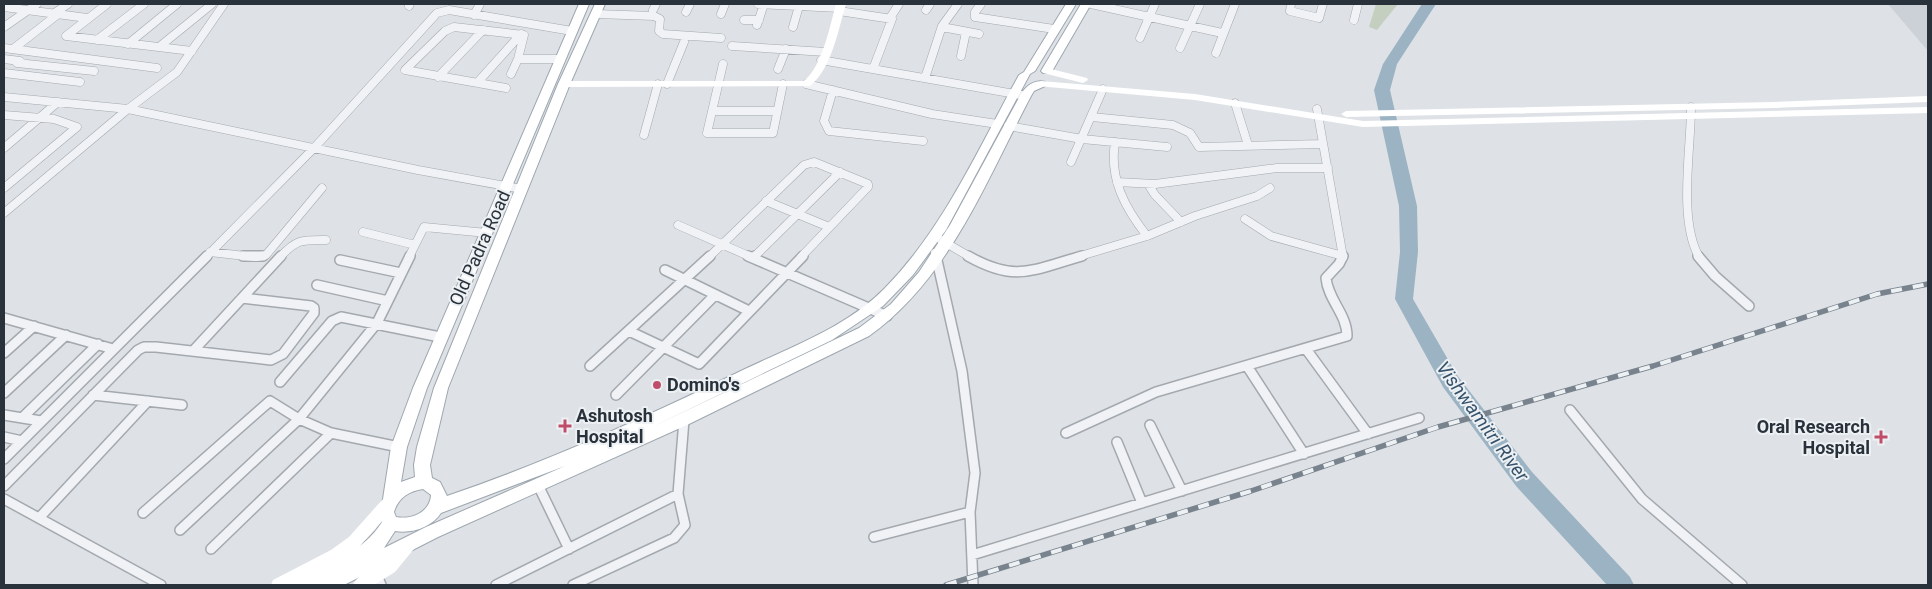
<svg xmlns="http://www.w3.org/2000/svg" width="1932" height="589" viewBox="0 0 1932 589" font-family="Roboto,sans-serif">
  <rect width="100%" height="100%" fill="#dee2e6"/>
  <path fill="#ccd1d7" d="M1888,4h40v47z"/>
  <path fill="#c5cfc0" d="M1376,4h22l-21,26 -8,-3z"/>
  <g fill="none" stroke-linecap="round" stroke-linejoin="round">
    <path fill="#9cb3c3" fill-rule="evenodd" d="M1422,4h14l-39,60 -7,26 27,116 1,46 -5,47 44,76 75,97 98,105 4,8h-27l-91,-99 -73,-99 -48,-88 5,-47 -1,-46 -25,-116 9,-26z"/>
    <defs>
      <path id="street-far1" d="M107,4l-41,32 126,15
        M758,4l82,4
        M981,4l-6,8v5l79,12
        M1091,4l131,29
        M1291,4l-1,7 29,7 4,-14
        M409,6l1,-2
        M4,7l83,11
        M653,10l3,-6
        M926,10l4,-6
        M839,11l53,8 -19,50
        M686,12l4,-8
        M53,14l15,-10
        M596,14l58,2 6,3 -1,12 4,3 58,4
        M721,14l4,-10
        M474,15l6,-11
        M890,18l9,-14
        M744,20h15
        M1354,20l4,-16
        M757,25l7,-21
        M4,27l33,-23
        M793,27l6,-21
        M942,27l37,7
        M1140,38l15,-34
        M97,40l47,-36
        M128,44l49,-40
        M732,46l94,6
        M159,47l53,-43
        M4,48l153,20
        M1180,48l20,-44
        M13,49l44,-34
        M1216,53l19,-49
        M961,56l5,-24
        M4,59l16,2
        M518,59h43
        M821,60l200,35
        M17,63l77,8
        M723,64l-16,69h66l10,-49
        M778,69l8,-20
        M4,73l76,9
        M438,77l45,-47
        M925,78l17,-52 16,-22
        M477,83l44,-49
        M667,84l17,-42
        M806,84l126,30 65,10
        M506,88l-101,-18 40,-39 9,-4 70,8 -6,24 -7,15
        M833,90l-9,31 5,10 94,10
        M4,97l124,12 290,61 104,19
        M1235,103l13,42
        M1691,107c0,43 -13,112 8,150
        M1317,109l26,148
        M713,111h64
        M4,115l50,4 23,8 -73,61
        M1092,117l81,8 17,8 9,14 124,-3
        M1008,126l74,13 85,8
        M644,135l14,-51
        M1115,142c-6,37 10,66 32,94
        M4,148l54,-46
        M1071,162l32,-73
        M1117,182l38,2 122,-16h51
        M1148,184l7,11 26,27
        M766,201l63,26
        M4,213l124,-104 49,-37 47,-68
        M1245,219l26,17 72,20
        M678,225l73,32
        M363,232l52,13
        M941,240l29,17
        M210,252l44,5
        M935,253l1,4
        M206,257l109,-110 122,-134 12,-3 123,21
        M257,257l9,-2 56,-67
        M280,257c17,-18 22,-17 46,-17
        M409,257l15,-30 63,6
        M709,257l95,-92 10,-3 54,22v3l-67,70
        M754,257l86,-85
        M1077,257l70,-21 48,-20 62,-20 13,-8"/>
      <path id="street" d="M243,256h20
        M748,256l139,60
        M968,256c48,27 64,14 114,0
        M1698,256l17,20 34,30
        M754,257l1,-1
        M340,260l61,13
        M665,270l84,41
        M317,285l71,16
        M4,318l109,31
        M629,331l70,33 104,-108
        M1306,349l62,85
        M193,351l88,-95
        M4,353l30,-27
        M590,366l120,-110
        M1247,366l57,88
        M280,382l52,-61 9,-4 99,20
        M4,393l62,-58
        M93,395l89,10
        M616,395l99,-100
        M1570,410l72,89 100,86
        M4,415l37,6
        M22,418l76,-74
        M1150,425l32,66
        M1066,433l90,-41 191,-56c0,-22 -19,-36 -21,-58l13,-14 4,-8
        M4,437l18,4
        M1117,442l25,61
        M4,459l203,-203
        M538,485l31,64
        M4,486l134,-136 6,-3h12l115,13 12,-6 31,-41v-5l-3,-2 -69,-8
        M4,499l157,86
        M970,512l3,73
        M143,513l127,-112 29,18 32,14 68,14
        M39,518l109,-117
        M180,530l119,-111 78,-96 33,-67
        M874,537l96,-25 5,-39 -13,-102 -26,-115
        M211,549l120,-116
        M972,555l447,-137
        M377,575l4,10
        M496,585l182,-91
        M573,585l101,-47 11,-13 -7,-31 6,-74"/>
      <path id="primary" d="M579,4h10l-162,384 -20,59 -6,35 14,-5 -1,-12 3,-18 17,-59 124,-304 37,-80h10l-35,80 -122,304 -18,77 2,13 8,4 7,14c103,-35 201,-80 298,-127 48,-23 102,-42 140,-81 59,-60 94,-141 134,-213l5,-3 42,-68h10l-41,67 -5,3 -84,156 -33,45 -30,31 -51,34 -184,89 211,-101 32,-24 28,-32 31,-47 71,-131c5,-8 14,-15 24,-12v4l-11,5 -3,5c-45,85 -82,183 -162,240l-180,88 -251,113 -94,48h-52l2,-6c32,-15 69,-26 88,-57l-4,-10 5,-13 8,-52 22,-59zM565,466l-139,61 -42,21 11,-17c17,3 37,-4 46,-18zM423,489l8,6c-1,17 -19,25 -35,22l-2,-5c4,-14 15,-21 29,-23z
        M1081,4h10l-40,69h-8l-2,-2z"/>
    </defs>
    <use href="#street-far1" stroke="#a4a9af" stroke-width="9"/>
    <use href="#street" stroke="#a4a9af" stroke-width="12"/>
    <use href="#primary" stroke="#9ea7b0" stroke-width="2"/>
    <use href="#street-far1" stroke="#f0f2f5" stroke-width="8"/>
    <use href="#street" stroke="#f0f2f5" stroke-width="9"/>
    <path fill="#fff" fill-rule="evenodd" d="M836,4h10c-8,26 -14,64 -36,82l-246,1 -5,-3 5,-3h240c18,-14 26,-55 32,-77z
      M1047,68l40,10 1,2 -5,3 -40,-10v-4z
      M1041,81l154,13 168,27 565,-14v6l-565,14 -168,-27 -158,-14 -1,-2z
      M1928,96v6l-154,6 -428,9 -5,-3 5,-3 428,-9z
      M387,499l5,1 2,5 -2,5 -33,37 -18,13 -47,25h-23l2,-5 58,-30 18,-13 33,-37z
      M410,537l5,2 3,5 -23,28 -21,13h-21c5,-12 22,-15 32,-23 9,-8 14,-21 25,-25z"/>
    <use href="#primary" fill="#fff" fill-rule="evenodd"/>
    <defs>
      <path id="rail" d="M946,585l305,-94 187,-64 215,-61 224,-72 51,-10"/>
    </defs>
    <use href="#rail" stroke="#79838e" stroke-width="5.5"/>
    <use href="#rail" stroke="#edf1f4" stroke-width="4" stroke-dasharray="11" stroke-linecap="butt"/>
  </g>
  <g fill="#c04e6b" stroke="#edf1f4" stroke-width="2">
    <circle cx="657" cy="385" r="5"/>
    <path d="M562.5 418.5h5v5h5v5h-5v5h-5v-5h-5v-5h5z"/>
    <path d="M1878.5 429.5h5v5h5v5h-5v5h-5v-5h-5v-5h5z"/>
  </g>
  <g text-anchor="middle" stroke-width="4" stroke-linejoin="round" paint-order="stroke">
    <g font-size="18" fill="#29313b" stroke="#edf1f4">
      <text transform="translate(480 248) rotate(-66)" y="6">Old Padra Road</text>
    </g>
    <g font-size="18" font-weight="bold" fill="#29313b" stroke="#edf1f4" text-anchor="start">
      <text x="667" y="391">Domino's</text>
      <text x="576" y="422">Ashutosh<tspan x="576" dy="21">Hospital</tspan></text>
      <text x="1870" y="433" text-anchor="end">Oral Research<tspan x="1870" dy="21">Hospital</tspan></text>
    </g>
    <g font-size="19" font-style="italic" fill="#37536b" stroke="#edf1f4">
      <text transform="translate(1483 421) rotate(54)" y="7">Vishwamitri River</text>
    </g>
  </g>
  <rect width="1932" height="589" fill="none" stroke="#29313b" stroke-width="10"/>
</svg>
